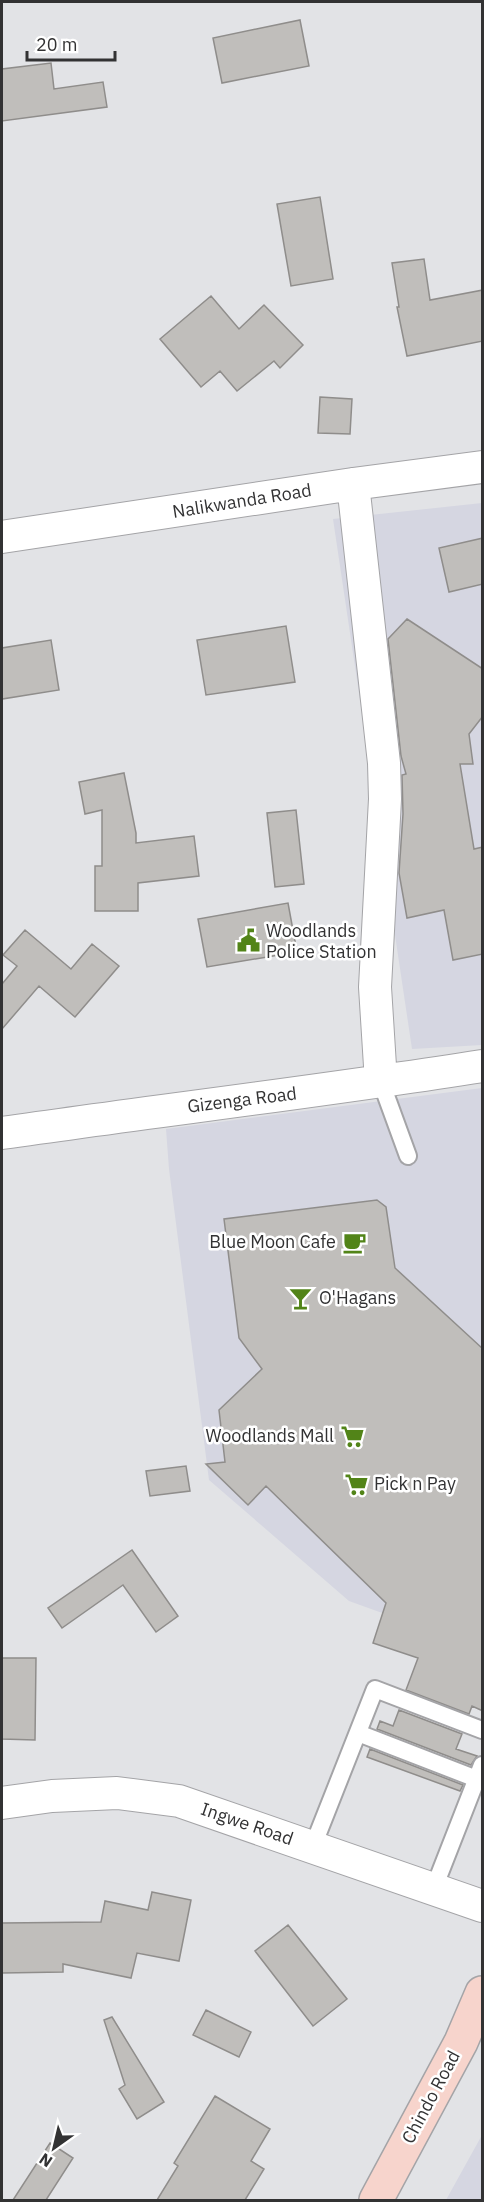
<svg xmlns="http://www.w3.org/2000/svg" width="484" height="2202" viewBox="0 0 484 2202" font-family="'IBM Plex Sans',sans-serif">
  <rect width="100%" height="100%" fill="#e2e3e6"/>
  <path fill="#d5d6e1" d="M482,503v542l-70,4 -79,-530z
    M482,1088v561l-133,-48 -140,-121 -40,-311 -3,-40z
    M482,2135v65h-36z"/>
  <path fill="#c0bebb" stroke="#8f8d8b" stroke-width="1.5" d="M300,20l9,46 -87,17 -9,-45z
    M51,63l3,26 49,-7 4,25 -105,14v-52z
    M320,197l13,82 -42,7 -14,-82z
    M424,259l6,41 53,-10v51l-76,15 -10,-49h2l-7,-44z
    M211,296l28,33 25,-24 39,40 -23,23 -6,-7 -37,30 -17,-20 -19,16 -41,-48z
    M320,397l32,2 -2,35 -32,-1z
    M483,538v46l-34,8 -10,-44z
    M407,619l76,50v47l-14,18 4,30h-13l14,85 9,-2v107l-30,6 -9,-50 -37,8 -8,-45 4,-59 -1,-39 4,-1 -5,-18 -13,-117z
    M286,626l9,56 -89,13 -9,-55z
    M51,640l8,50 -57,9v-51z
    M124,773l12,60v10l58,-7 5,40 -61,7v28h-43v-45h7v-56l-17,4 -6,-32z
    M296,810l8,74 -29,3 -8,-74z
    M288,903l9,49 -90,15 -9,-48z
    M25,930l46,39 21,-25 27,22 -44,51 -36,-31 -37,43v-45l15,-18 -14,-11z
    M377,1200l9,7 9,61 88,81v362l-11,-5 -3,8 -63,-24 12,-32 -45,-15 13,-40 -120,-117 -18,19 -42,-41 19,-2 -6,-52 43,-41 -23,-31 -15,-119z
    M186,1466l4,25 -40,5 -4,-25z
    M132,1550l46,66 -22,16 -33,-47 -61,43 -14,-20z
    M2,1658h34l-1,82 -33,-1z
    M399,1710l63,24 -6,15 21,7 -6,9 -94,-36 3,-8 13,5z
    M370,1749l93,36 -3,6 -93,-34z
    M152,1892l39,8 -12,61 -42,-8 -6,25 -68,-14v8l-61,1v-50l99,-1 4,-21 43,9z
    M288,1925l59,74 -34,27 -58,-75z
    M206,2010l45,22 -12,25 -46,-22z
    M112,2017l52,85 -27,17 -18,-30 6,-4 -21,-65z
    M215,2096l55,33 -19,32 13,8 -19,31h-88l21,-34 -4,-3z
    M50,2143l23,15 -27,42h-33z"/>
  <g fill="none" stroke-linecap="round" stroke-linejoin="round">
    <defs>
      <path id="service" d="M381,1082l27,74
        M358,1733l124,48
        M313,1846l62,-157 107,41
        M434,1888l48,-123"/>
      <path id="minor" d="M353,484l31,279 1,36 -10,188 6,95
        M2,537l351,-53 129,-17
        M2,1133c160,-23 321,-42 480,-67
        M2,1803l50,-7 65,-3 62,8 303,105"/>
      <path id="secondary" d="M376,2200l85,-158 21,-49"/>
    </defs>
    <use href="#service" stroke="#a4a4a7" stroke-width="20"/>
    <use href="#minor" stroke="#a4a4a7" stroke-width="34"/>
    <use href="#secondary" stroke="#a4a4a7" stroke-width="36"/>
    <use href="#service" stroke="#fff" stroke-width="16"/>
    <use href="#minor" stroke="#fff" stroke-width="32"/>
    <use href="#secondary" stroke="#f7d4cc" stroke-width="33"/>
  </g>
  <defs>
    <symbol id="civic-bare" viewBox="-9 -9 18 18"><path d="M-.6-6.5H3V-4.5H.6V-3L4-1V1h2V6H-6V1h2V-1L-.6-3ZM-1.2 2.5V6h2.4V2.5Z" fill="#528418" stroke="#fff" stroke-width="2.5" paint-order="stroke"/></symbol>
    <symbol id="cafe-bare" viewBox="-9 -9 18 18"><path d="M-5.5-4.5H6V0H3Q3 3.5 0 3.5H-2.5Q-5.5 3.5-5.5 0ZM3-3.2v2h1.7v-2ZM-6 4.5H4V6H-6Z" fill="#528418" stroke="#fff" stroke-width="2.5" paint-order="stroke"/></symbol>
    <symbol id="bar-bare" viewBox="-9 -9 18 18"><path d="M-6-5H6L.8 .8V4.5H3.5V6h-7V4.5H-.8V.8Z" fill="#528418" stroke="#fff" stroke-width="2.5" paint-order="stroke"/></symbol>
    <symbol id="supermarket-bare" viewBox="-9 -9 18 18"><path d="M-6-5.5h2.5l.6 2H6L4.5 2H-2.5L-4.4-4H-6ZM-1.5 3.2a1.3 1.3 0 1 0 .1 0ZM3 3.2a1.3 1.3 0 1 0 .1 0Z" fill="#528418" stroke="#fff" stroke-width="2.5" paint-order="stroke"/></symbol>
  </defs>
  <g fill-rule="evenodd">
    <use href="#civic-bare" x="232" y="924" width="33" height="33"/>
    <use href="#cafe-bare" x="338" y="1226" width="33" height="33"/>
    <use href="#bar-bare" x="284" y="1282" width="33" height="33"/>
    <use href="#supermarket-bare" x="336" y="1420" width="33" height="33"/>
    <use href="#supermarket-bare" x="340" y="1468" width="33" height="33"/>
  </g>
  <g text-anchor="middle" stroke-width="5" stroke-linejoin="round" paint-order="stroke">
    <g font-size="18" fill="#323233" stroke="#fff">
      <text transform="translate(242 501) rotate(-9)" y="6">Nalikwanda Road</text>
      <text transform="translate(242 1100) rotate(-7)" y="6">Gizenga Road</text>
      <text transform="translate(247 1824) rotate(19)" y="6">Ingwe Road</text>
      <text transform="translate(431 2097) rotate(-62)" y="6">Chindo Road</text>
    </g>
    <g font-size="18" fill="#323233" stroke="#fff" text-anchor="start">
      <text x="266" y="937">Woodlands<tspan x="266" dy="21">Police Station</tspan></text>
      <text x="336" y="1248" text-anchor="end">Blue Moon Cafe</text>
      <text x="319" y="1304">O'Hagans</text>
      <text x="334" y="1442" text-anchor="end">Woodlands Mall</text>
      <text x="374" y="1490">Pick n Pay</text>
    </g>
  </g>
  <rect width="484" height="2202" fill="none" stroke="#323233" stroke-width="6"/>
  <g transform="translate(54 2148) rotate(214)" stroke="#ffffff" stroke-width="4.5" paint-order="stroke">
  <path d="M0-4.5L10 22L0 15L-10 22Z" fill="#323233"/>
  <text y="-9" font-size="16" font-weight="bold" text-anchor="middle" fill="#323233">N</text>
  </g>
  <path d="M27 51v9h88v-9" fill="none" stroke="#323233" stroke-width="3"/>
  <text x="36" y="51" font-size="18" fill="#323233" stroke="#ffffff" stroke-width="4.5" paint-order="stroke">20 m</text>
</svg>
